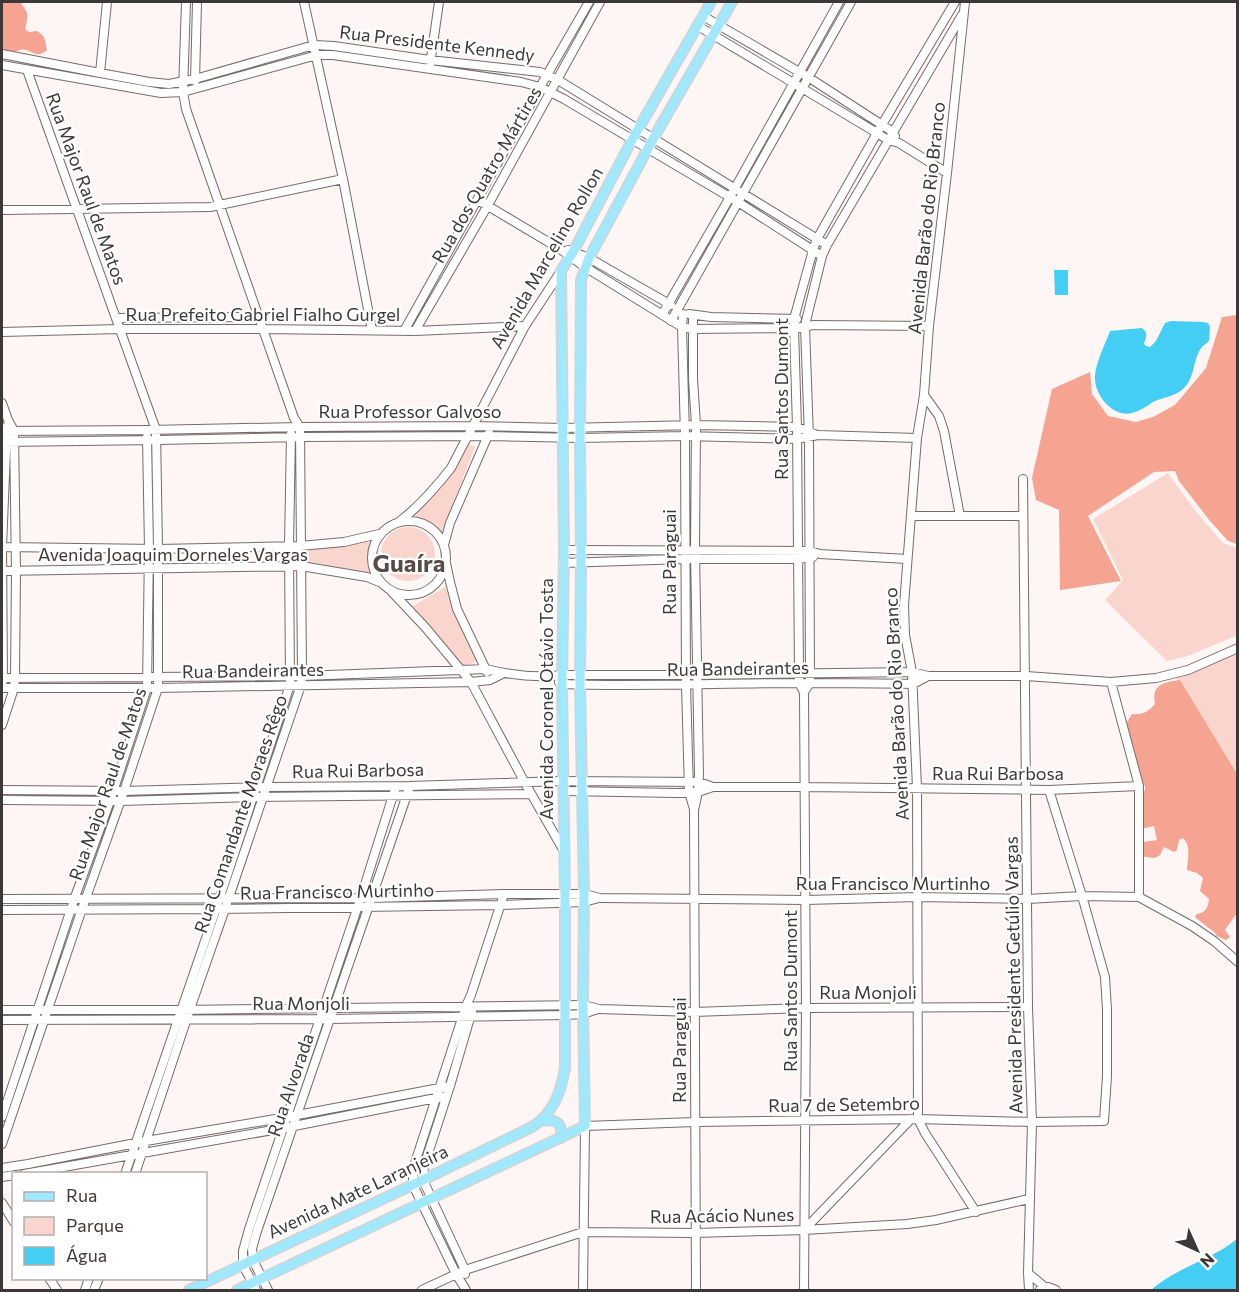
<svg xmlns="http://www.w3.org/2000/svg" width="1239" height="1292" viewBox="0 0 1239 1292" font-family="Commissioner,sans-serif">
  <rect width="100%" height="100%" fill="#fdf6f5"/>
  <path fill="#fad5cd" d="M465,443l10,4 -34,88 -13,-11 -17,-6 31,-31z
    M1168,473l29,40 26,30 14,5 1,87 -50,21 -21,5 -62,-61 18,-20 -30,-61z
    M381 554a27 27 0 1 1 54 0a27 27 0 1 1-54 0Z
    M369,542l1,31 -66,-9v-13z
    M445,587l32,75 -17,5 -49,-60z
    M1237,650v132l-62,-106z"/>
  <path fill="#f6a492" d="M2,2h19c1,4 5,7 6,11 1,5 -1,12 -2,16l4,3 8,-1c9,5 8,10 10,19 -12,11 -16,-3 -27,0 -9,2 -7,7 -18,4z
    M1237,315v229l-9,-3 -18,-20 -31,-40 -4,-10 -21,1 -66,44 33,65 -61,9 -1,-80 -23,-10 -4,-22 20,-89 38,-17 2,22 16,22 28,6 17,-5 22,-12 31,-37 16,-51z
    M1180,680l57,94v139l-12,17 5,7 -4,3 -9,-4 -3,-4 -18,-14 -1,-2 2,-2c9,-1 11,-7 12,-15l-9,-8 3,-13 -6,-5 -10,-3c0,-11 5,-23 -4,-32l-4,2 -2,10 -3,2 -10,-5 -4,8 -5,3 -10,-1 -2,-2v-13l14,-2 -3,-14 -14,3 1,-33 4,-6v-4l-5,-4 -14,-58 6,-10c11,1 16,-2 23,-10 -4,-20 10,-22 25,-24z"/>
  <path fill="#44cef3" d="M1054,270h14v25h-13z
    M1171,321l32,1 5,1 2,4 -1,14c-2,2 -5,4 -7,6 -10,13 -6,30 -19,42 -9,8 -20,8 -30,13 -6,4 -13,9 -21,11 -20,5 -39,-20 -37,-38 2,-16 10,-30 15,-44l32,-3c7,6 4,8 2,16l2,2 4,1 6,-6 9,-18z
    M1237,1239v51h-86c25,-22 60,-30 86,-51z"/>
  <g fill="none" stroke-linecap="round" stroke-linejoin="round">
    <defs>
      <path id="minor" d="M304,2l39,177 29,151
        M965,2l-18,171 -18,153 -5,69 -7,43 -13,167 1,30 7,37 5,116 1,331 7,14 51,79
        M703,16l105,61 85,55 2,4
        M698,26l179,107 11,7 11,3 48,30
        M2,54l98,19 49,9 20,2 26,-5 119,-34 20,1 96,14 110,12 18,8 269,165
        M2,65l159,28 22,-1 134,-37h16l188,27 19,5 24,12 174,103 84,54
        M430,65l9,-63
        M100,73l7,-71
        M195,81l2,-79
        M478,200l82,49 25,18 97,60 10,2 102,-1 20,-3 115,1
        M2,210l208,-3 133,-28
        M568,250l21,8 82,47
        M683,314l-1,13 3,109 1,249 3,107 5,17
        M689,314l22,3 86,2
        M662,315l68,-118 109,-195
        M693,315v64l3,46 -1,126 4,224 -1,17 -4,18 2,480
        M116,318l142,-1
        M671,321l180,-319
        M404,331l136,-244 49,-85
        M415,331l73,-126 112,-203
        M2,332l118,-3h142l153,2 110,-5
        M924,395l15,21 5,15 16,85
        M2,403l6,17 6,11 2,140 -1,107 -1,10 -12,37
        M2,431l146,-1 152,-3 172,-1 91,2 133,-3 101,2 20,8
        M2,442l156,-2 142,-3 188,-1 92,2 105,-2 112,3 21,-4 99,3
        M1023,479l5,528 4,115 -4,151 1,17
        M911,516h112
        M372 558a37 37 0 1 1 74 0a37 37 0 1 1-74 0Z
        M400,521c20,-15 36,-34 51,-53l74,-142 36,-55
        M444,545l6,-22 39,-90
        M2,547l156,2 142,-3 44,-4 35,-8
        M564,550l246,1 10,3 87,5
        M446,563l4,19 7,27 30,63
        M563,563l122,-4h112l16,-2
        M2,571l299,-5 66,11 12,5
        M391,591l34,36 46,55 54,101 40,70
        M2,678l300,-2 184,-7c24,6 51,9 76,6h135l215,-3 16,4h98l85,6 45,-4 32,-8 50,-22
        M3,681l-1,-134 5,-121
        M559,682l3,2c79,3 158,-1 237,-1 38,0 76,0 114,1l15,-8
        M1111,682l28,104v111
        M2,688h156l313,-6 19,-2 12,-6
        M804,692l6,-9 -1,-246 -4,-110 1,-6 16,-65 5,-11 135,-230
        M2,790l122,1 142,-4 144,-1 154,-5 135,1 14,5
        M564,791l113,2 21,-1 15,-5h92l244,3 90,-4
        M2,800l119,1 132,-4 278,-3
        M2,899l370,-1 132,-4h80l16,4 206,2 112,-3 109,2 55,-3 57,1 53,29 22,15 24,21
        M2,910l214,-1 284,-4 84,-3 15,-4
        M2,1010h178l403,-5 16,4 95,3 112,-4 222,-1
        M2,1020l327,-1 236,-4 18,-1 15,-5
        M2,1117l73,-220 35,-96 37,-113 2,-139 -2,-112
        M2,1144l80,-235 42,-118 34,-103v-139l-2,-119 -129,-360
        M2,1168l26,-4 118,-23 141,-24 163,-31
        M24,1174l260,-46 162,-32
        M125,1174l91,-265 74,-224 -1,-139 2,-112
        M135,1174l55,-165 35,-100 76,-224 1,-9 -2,-249 -6,-9 -108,-309 -3,-17 3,-90
        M2,1177l12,-2
        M2,1203l12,19
        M804,1230l107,-111
        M1028,1273l18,15
        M465,1274v-4l-42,-90 1,-14 26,-80 22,-75
        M49,1278l8,12
        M85,1290l4,-12
        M94,1290l5,-12
        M256,1290l-13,-25v-14l6,-22 112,-332 35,-111
        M268,1290l-15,-30 -1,-11 5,-18 153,-445
        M422,1290l43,-20 118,-38 112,1 109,-3 103,-6 29,-4 93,-21
        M466,1290l-10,-16 -43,-89v-16l53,-163 5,-11 33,-101
        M583,1290l2,-164 110,-4 223,-3 114,3 72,-1 3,-45v-66l-2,-33 -23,-81 -33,-106
        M804,1290l2,-282 -2,-316 -5,-9v-10l-2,-246 -3,-99v-9l19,-69 4,-11 60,-106 78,-131
        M1040,1290l8,-3 8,3"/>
      <path id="major" d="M541,1121c14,-2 22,0 20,17
        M189,1290l234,-110 109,-53c21,-13 29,-35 33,-59v-174l-3,-210 2,-134 -3,-279 12,-19 59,-112 79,-138
        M237,1290l348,-164 -2,-121 1,-111 -4,-209 1,-123 -1,-124 1,-158 8,-22 64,-119 79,-137"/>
    </defs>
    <use href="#minor" stroke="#766c6a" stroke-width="10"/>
    <use href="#major" stroke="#d4d3d3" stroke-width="12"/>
    <use href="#minor" stroke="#fff" stroke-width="8"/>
    <use href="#major" stroke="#a1e8fd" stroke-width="9"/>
  </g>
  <g text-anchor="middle" stroke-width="4.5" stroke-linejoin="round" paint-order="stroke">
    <g font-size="18" fill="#3c3837" stroke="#fff">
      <text transform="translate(437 44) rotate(7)" y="6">Rua Presidente Kennedy</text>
      <text transform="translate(487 175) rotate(-60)" y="6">Rua dos Quatro Mártires</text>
      <text transform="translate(86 189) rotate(70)" y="6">Rua Major Raul de Matos</text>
      <text transform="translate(927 218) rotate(-84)" y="6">Avenida Barão do Rio Branco</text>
      <text transform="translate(547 258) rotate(-60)" y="6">Avenida Marcelino Rollon</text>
      <text x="263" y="321">Rua Prefeito Gabriel Fialho Gurgel</text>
      <text transform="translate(782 399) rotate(-90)" y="6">Rua Santos Dumont</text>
      <text x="410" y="418">Rua Professor Galvoso</text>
      <text x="173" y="561">Avenida Joaquim Dorneles Vargas</text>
      <text transform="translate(670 562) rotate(-90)" y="6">Rua Paraguai</text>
      <text transform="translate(738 669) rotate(-1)" y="6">Rua Bandeirantes</text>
      <text transform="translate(253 671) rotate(-1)" y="6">Rua Bandeirantes</text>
      <text transform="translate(547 699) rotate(-90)" y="6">Avenida Coronel Otávio Tosta</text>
      <text transform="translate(897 704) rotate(-93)" y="6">Avenida Barão do Rio Branco</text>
      <text transform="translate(358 771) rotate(-1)" y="6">Rua Rui Barbosa</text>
      <text x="998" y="780">Rua Rui Barbosa</text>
      <text transform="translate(108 784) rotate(-71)" y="6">Rua Major Raul de Matos</text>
      <text transform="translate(241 814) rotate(-71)" y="6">Rua Comandante Moraes Rêgo</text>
      <text x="893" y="890">Rua Francisco Murtinho</text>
      <text transform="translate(337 892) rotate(-1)" y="6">Rua Francisco Murtinho</text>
      <text transform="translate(1014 975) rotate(-91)" y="6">Avenida Presidente Getúlio Vargas</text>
      <text transform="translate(791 991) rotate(-90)" y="6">Rua Santos Dumont</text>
      <text x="868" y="999">Rua Monjoli</text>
      <text x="301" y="1010">Rua Monjoli</text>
      <text transform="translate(680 1050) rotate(-90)" y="6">Rua Paraguai</text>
      <text transform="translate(291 1085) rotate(-71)" y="6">Rua Alvorada</text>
      <text transform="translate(844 1105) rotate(-1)" y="6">Rua 7 de Setembro</text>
      <text transform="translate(358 1192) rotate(-25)" y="6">Avenida Mate Laranjeira</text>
      <text transform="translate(722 1216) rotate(-1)" y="6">Rua Acácio Nunes</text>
    </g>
    <g font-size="24" font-weight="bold" fill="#554c49" stroke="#fff">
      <text x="409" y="572">Guaíra</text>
    </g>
  </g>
  <rect width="1239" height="1292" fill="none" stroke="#3c3837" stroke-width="6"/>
  <rect x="12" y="1172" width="195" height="108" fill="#ffffff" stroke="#b1afaf" stroke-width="1.5"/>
  <rect x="24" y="1192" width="30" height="9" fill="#a1e8fd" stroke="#b1afaf" stroke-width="1.5"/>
  <text x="66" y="1202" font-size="18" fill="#3c3837">Rua</text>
  <rect x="24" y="1217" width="30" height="18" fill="#fad5cd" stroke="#b1afaf" stroke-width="1.5"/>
  <text x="66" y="1232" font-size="18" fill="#3c3837">Parque</text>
  <rect x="24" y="1247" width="30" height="18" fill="#44cef3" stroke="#b1afaf" stroke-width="1.5"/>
  <text x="66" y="1262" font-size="18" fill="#3c3837">Água</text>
  <g transform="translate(1197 1250) rotate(135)" stroke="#ffffff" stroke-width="4.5" paint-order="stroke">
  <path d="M0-4.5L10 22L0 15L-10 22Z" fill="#3c3837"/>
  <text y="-9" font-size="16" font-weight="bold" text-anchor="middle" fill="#3c3837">N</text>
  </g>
</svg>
